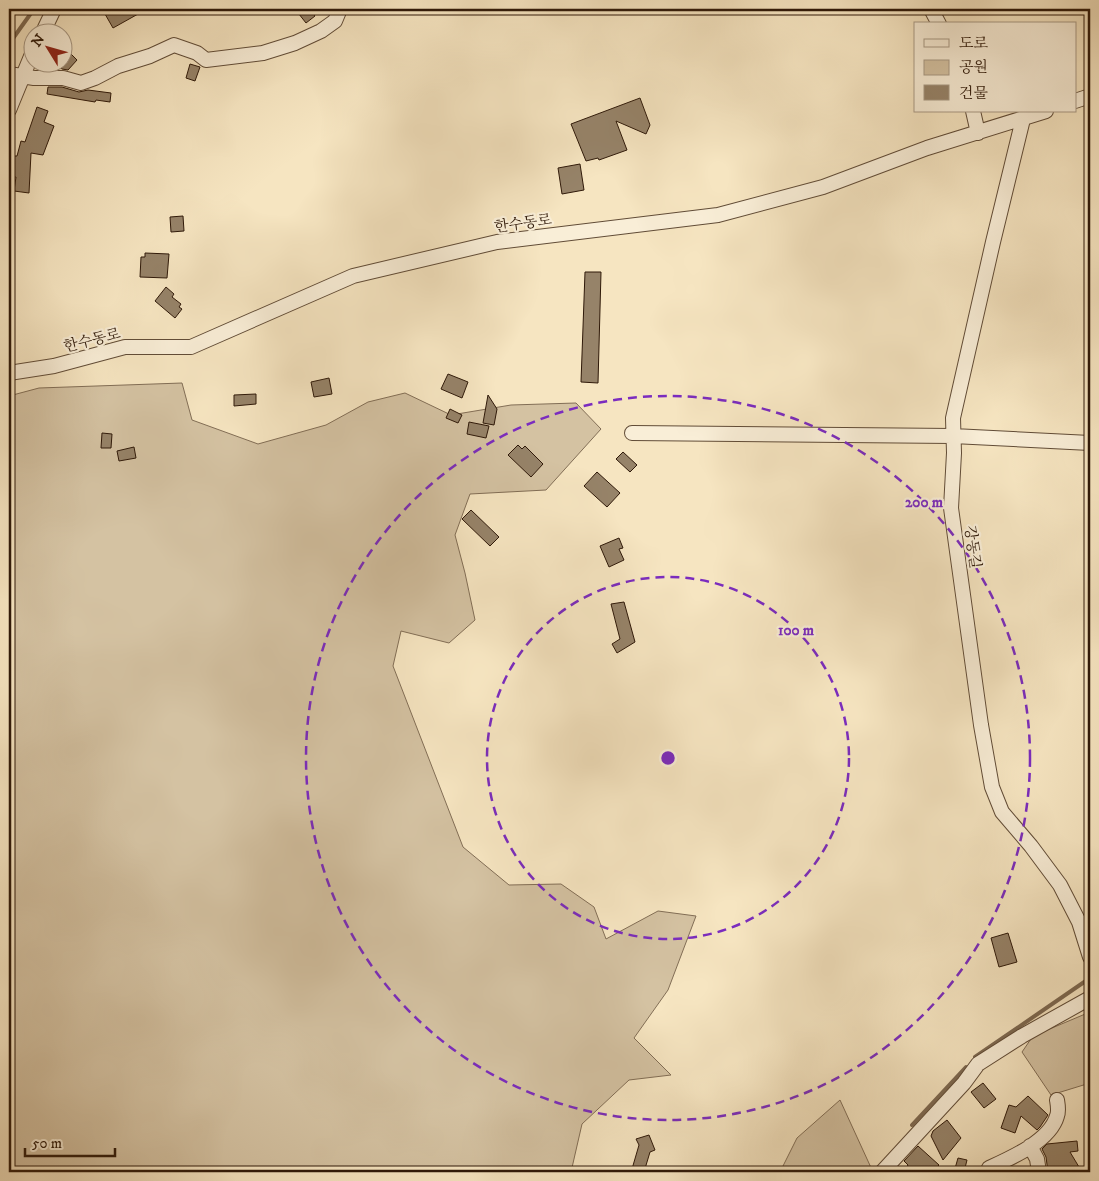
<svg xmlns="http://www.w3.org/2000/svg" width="1099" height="1181" viewBox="0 0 1099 1181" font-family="'IM FELL DW Pica','Noto Serif KR',serif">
  <rect width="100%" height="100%" fill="#f6e5c1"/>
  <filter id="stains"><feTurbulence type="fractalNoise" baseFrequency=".004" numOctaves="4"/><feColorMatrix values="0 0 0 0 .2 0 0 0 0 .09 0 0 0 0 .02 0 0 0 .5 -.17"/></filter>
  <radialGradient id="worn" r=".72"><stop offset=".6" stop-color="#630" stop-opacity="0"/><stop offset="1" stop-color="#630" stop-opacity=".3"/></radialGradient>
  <path fill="#d4c2a2" stroke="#826e56" d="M182,383l10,37 66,24 68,-19 42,-23 37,-9 46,22 60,-10 65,-2 25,26 -55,61 -76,4 -15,41 10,38 10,47 -26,23 -48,-12 -8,35 70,181 46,38 52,-1 33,23 12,32 52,-28 38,5 -28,74 -34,48 37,37 -42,5 -47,44 -11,48h-562v-776l30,-8z
    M1090,1012v71l-39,12 -29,-43 11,-16z
    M840,1100l33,72h-93l17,-34z"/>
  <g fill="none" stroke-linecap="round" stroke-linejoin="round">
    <path stroke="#7e6a52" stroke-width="4" d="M9,44l25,-35
      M975,1057l115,-79
      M912,1125l54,-58"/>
  </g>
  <path fill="#968369" stroke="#2f1909" d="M115,9h32l-34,19 -8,-14z
    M295,9h15l5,7 -9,7z
    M69,52l8,8 -9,10 -6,-1 -5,-4 3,-3h2v-3z
    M190,64l10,3 -5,14 -9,-3z
    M48,87h14l17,5 9,-2 23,3 -1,9 -14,-2 -1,2 -48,-8z
    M640,98l10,27 -4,9 -30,-13 11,29 -28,10 -1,-2 -12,3 -15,-37z
    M37,107l11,4 -4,11 10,4 -11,29 -12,-2 -2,40 -15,-2 2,-14h-4l2,-21h3l4,-15 4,1z
    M580,164l4,26 -22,4 -4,-26z
    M183,216l1,15 -13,1 -1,-15z
    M145,253l24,1 -2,24 -27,-1 1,-20h4z
    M585,272h16l-3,111 -17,-1z
    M166,287l8,7 -2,3 9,7 -2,3 3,2 -7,9 -20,-17z
    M448,374l20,8 -6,16 -21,-9z
    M329,378l3,16 -18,3 -3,-15z
    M256,394v10l-22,2v-11z
    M488,395l9,14 -3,16 -11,-2z
    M450,409l12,6 -4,8 -12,-5z
    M469,422l20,4 -3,12 -19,-4z
    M102,433l10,1 -1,14h-10z
    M518,445l4,4 3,-3 18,18 -12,13 -23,-22z
    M134,447l2,11 -17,3 -2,-10z
    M623,452l14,13 -7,7 -14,-13z
    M597,472l23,21 -13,14 -23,-21z
    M471,510l28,27 -9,9 -28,-27z
    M619,538l4,10 -4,1 5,11 -15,7 -9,-21z
    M624,602l11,40 -18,11 -5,-9 8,-5 -9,-35z
    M1008,933l9,29 -18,5 -8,-29z
    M983,1083l13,16 -12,9 -13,-16z
    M1028,1096l20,19 -8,12 -3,3 -16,-14 -6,17 -14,-5 8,-23 7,2z
    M947,1120l14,18 -18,22 -12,-24 2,-5z
    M649,1135l6,15 -5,2 -6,20 -12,-3 7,-24 -3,-6z
    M1077,1141l1,10 -8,1 9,15 -1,1 2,4h-32l-2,-15 -4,-8 5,-5z
    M918,1146l21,19 -7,7h-28l4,-7 -4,-4z
    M958,1158l9,2 -3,12h-10z"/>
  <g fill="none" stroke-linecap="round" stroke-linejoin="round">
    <defs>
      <path id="minor" d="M931,9l8,15
        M43,32l11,-23
        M9,74l25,4h29l18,5 14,-5 23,-12 32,-10 24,-11 23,8 9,7 57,-7 32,-10 26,-12 14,-10 5,-12
        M1075,101l15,-5
        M9,110l23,-56
        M973,111l5,22
        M1023,119l-30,123 -40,176 1,35 -3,55 30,217 11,62 10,25 29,34 29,39 19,37 11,35
        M9,373l45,-7 71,-19h66l162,-71 144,-34 221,-27 105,-28 104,-39 119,-37
        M632,433l321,3 137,7
        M1030,1146l7,13 2,13
        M989,1168c22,-10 61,-27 68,-52 2,-5 1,-10 0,-16
        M882,1172l82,-89 14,-19 44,-28 68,-38"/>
    </defs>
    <use href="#minor" stroke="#614c37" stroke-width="16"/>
    <use href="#minor" stroke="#f9eed7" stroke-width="14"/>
  </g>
  <g fill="none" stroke="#7b2cbf" stroke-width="2.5" stroke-dasharray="9 6">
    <circle cx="668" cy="758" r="181"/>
    <circle cx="668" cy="758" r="362"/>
  </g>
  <g text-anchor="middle" stroke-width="4.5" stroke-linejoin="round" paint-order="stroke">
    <g font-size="15" fill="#2f1909" stroke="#f9eed7">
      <text transform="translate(523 223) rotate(-8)" y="5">한수동로</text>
      <text transform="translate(92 340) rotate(-14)" y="5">한수동로</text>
      <text transform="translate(973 547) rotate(82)" y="5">강동길</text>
    </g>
  </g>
  <circle cx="668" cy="758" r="8" fill="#7b2cbf" stroke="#f9eed7" stroke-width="2.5"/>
  <g font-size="15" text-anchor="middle" font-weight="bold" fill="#7b2cbf" stroke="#f9eed7" stroke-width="4.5" stroke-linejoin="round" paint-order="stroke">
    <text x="924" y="507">200 m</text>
    <text x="796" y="635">100 m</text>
  </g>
  <rect width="1099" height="1181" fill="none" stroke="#f6e5c1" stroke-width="30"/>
  <rect x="10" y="10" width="1079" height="1161" fill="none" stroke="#2f1909" stroke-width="2.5"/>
  <rect x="15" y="15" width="1069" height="1151" fill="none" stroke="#2f1909"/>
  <rect x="914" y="22" width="162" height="90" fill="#f9eed7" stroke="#a89985"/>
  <rect x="924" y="39" width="25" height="8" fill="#f9eed7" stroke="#a89985"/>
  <text x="959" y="48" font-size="15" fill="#2f1909">도로</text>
  <rect x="924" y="60" width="25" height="15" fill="#d4c2a2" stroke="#a89985"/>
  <text x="959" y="72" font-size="15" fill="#2f1909">공원</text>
  <rect x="924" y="85" width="25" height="15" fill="#968369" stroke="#a89985"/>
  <text x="959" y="98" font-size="15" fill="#2f1909">건물</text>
  <g transform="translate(48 48) rotate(307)"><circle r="24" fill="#f9eed7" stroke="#a89985"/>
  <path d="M0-4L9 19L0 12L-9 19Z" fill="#8f2418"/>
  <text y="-8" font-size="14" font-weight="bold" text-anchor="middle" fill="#2f1909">N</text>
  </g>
  <path d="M25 1148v8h90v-8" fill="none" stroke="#2f1909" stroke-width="2.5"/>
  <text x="32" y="1148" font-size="15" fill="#2f1909" stroke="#f9eed7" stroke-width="4" paint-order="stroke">50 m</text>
  <rect width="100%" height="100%" filter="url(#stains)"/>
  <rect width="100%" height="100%" fill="url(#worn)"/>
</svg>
